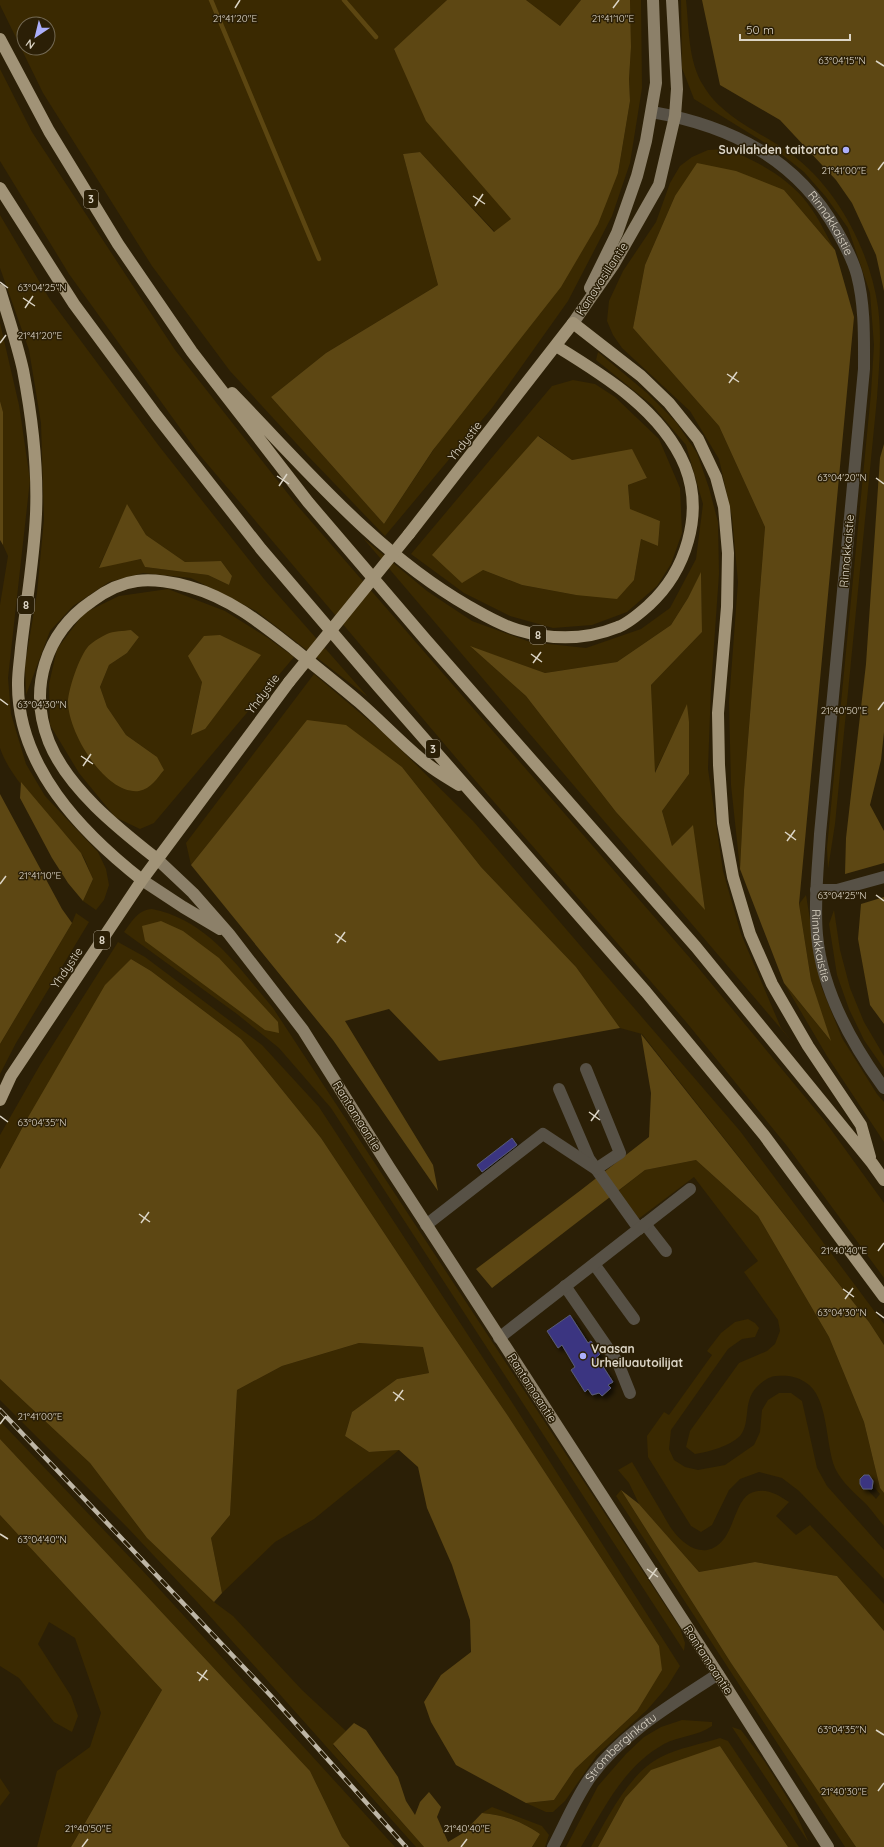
<svg xmlns="http://www.w3.org/2000/svg" width="884" height="1847" viewBox="0 0 884 1847" font-family="Quicksand,sans-serif">
  <defs>
    <filter id="shadow"><feDropShadow dx="3.5" dy="3.5" stdDeviation="2" flood-color="#0009"/></filter>
  </defs>
  <rect width="100%" height="100%" fill="#2b1f06"/>
  <path fill="#3a2901" fill-rule="evenodd" d="M0,0h447l-53,50 118,169 -17,13 -75,-80 -17,2 35,131 -112,68 -55,44 113,127 234,-351 12,-72 -1,-22 2,-32 -1,-47h11l1,88 -12,75 -18,53 -44,85 -76,107 -107,128 -78,-81 -77,-84 -78,-105 -109,-173 -43,-88zM24,24h24v24h-24z
    M526,0h55l-21,26z
    M681,0h5c3,27 2,61 17,85 19,33 58,47 87,68 47,34 80,98 88,154 4,30 1,61 -1,91l-42,426 -7,45 -1,-21 44,-455 3,-48 -4,-52 -22,-65 -22,-31 -22,-25 -29,-23 -81,-50 -12,-31z
    M0,69l32,63 143,218 121,154 400,461 128,155 60,83v75l-97,-132 -100,-123 -213,-244 -276,-326 -129,-179 -69,-113z
    M726,149c30,11 63,29 82,55 11,14 18,31 27,46l-51,-60 -109,6 -30,69 -12,63 86,98 46,101 -21,263 -4,79 -9,-84 -2,-83 9,-120 -6,-65 -13,-58 -29,-48 -68,-63 -9,-13 -6,-14 2,-20 14,-30 33,-49 14,-39 10,-17 12,-9 16,-7z
    M0,215l49,83 110,148 105,133 104,118 -112,-86 -65,-33 -48,-5 -34,9 -36,24 -23,25 -24,64 -1,-30 12,-72 7,-74 -3,-96 -12,-73 -29,-82zM127,505l19,30 39,27 36,-1 11,15 -3,9 -21,-10 -63,-8 -3,-8 -43,8z
    M0,323l19,82 11,75 -22,198 3,36 15,50 19,32 53,56 8,17 3,16 -5,15 -8,10 -13,-9 10,-22c-4,-8 -7,-20 -13,-27 -24,-31 -68,-68 -80,-104v-143l8,-49 -5,-11v-133l-3,-11z
    M598,352l49,41 29,29 21,31 12,35 9,34 1,52 -8,113 -3,82 15,102 18,63 40,94 13,16 -431,-506 64,53 45,30 58,21 56,6 55,-19 29,-21 26,-49 7,-55 -17,-59 -34,-40 -56,-45zM701,573l1,59 -51,53 3,89 33,-69 2,69 -27,37 10,35 20,-20 13,83 -89,-97 -90,-116 -55,-49 74,26 72,-11 54,-37 17,-27z
    M573,380l22,4 20,13 44,42 21,49 2,45 -11,31 -14,22 -30,26 -35,13 -39,3 -43,-12 -46,-23 -53,-39 141,-168zM539,436l33,24 60,-10 15,28 -19,7 2,25 30,11 -2,25 -17,-7 -7,41 -58,15 -54,-10 -39,-15z
    M168,589l57,22 43,27 26,19 -140,166 -14,6 -25,-12 -36,-44 -29,-48 -1,-41 8,-35 27,-36 35,-17zM131,630l8,7 -12,16 -18,12 -9,22 7,20 19,28 31,22 -89,-54zM202,682l3,47 -14,5z
    M314,674l72,61 87,86 267,310 144,193v21l-15,-23 -227,-288 -22,-6 -44,-61 -95,-100 -79,-100 -56,-41 -39,-5 -116,144 -5,-22z
    M806,895l15,91 21,52 35,56 7,8v40l-57,-86 -43,-73 46,57 -19,-60 -12,-76z
    M152,909c56,11 86,58 121,99l407,620 5,15 -1,8 -353,-543 -52,-60 -42,-34 -113,-82c8,-11 14,-22 28,-23z
    M834,910l6,40 10,38 14,34 20,34v13l-20,-29 -15,-31 -12,-34 -8,-51z
    M76,913l13,9 -73,121 -16,31v-30l72,-121z
    M118,942l27,15 117,88 57,62 196,300 165,259 -13,21 -20,23 -50,45 -32,46 -12,11h-7l-20,-9 28,-3 21,-31 62,-58 22,-65 -153,-233 -70,-102 -115,-173 -80,-99 -90,-68 -20,-12 -104,160 -27,50v-34l40,-70z
    M696,1160l62,56 71,121 35,85 16,66 4,5v33c-6,-7 -11,-14 -17,-21 -11,-11 -25,-22 -32,-37 -10,-24 -6,-72 -30,-86 -9,-6 -18,-7 -29,-6 -7,1 -10,3 -16,8 -19,15 -8,38 -20,52 -10,10 -31,16 -45,18l-9,-7 4,-16 49,-68 28,-12 8,-7 5,-13 -2,-11 -34,-48 14,-11 -64,-84 -57,43 -20,-28 28,-22zM864,1475h5l4,6 -1,4 8,9 -4,5 -9,-10h-4l-3,-5v-6z
    M748,1319l7,4 4,5 -4,9 -13,2 -14,10 -57,81 -2,19 5,11 11,7 13,3 27,-5 29,-20 6,-13 2,-22 6,-10 11,-7h12l11,8 15,67 10,18 57,64v29l-85,-88 -17,-13 -23,-6 -19,7 -11,11 -17,35 -11,7 -10,-6 -43,-69 -1,-21 17,-24 5,3 43,-60 -5,-4 14,-18 14,-11z
    M359,1343l64,4 6,26 -32,6 -45,33 -7,24 24,16 30,-2 -85,69 -39,23 -53,51 -11,-55 19,-23 7,-125 45,-24z
    M0,1379l90,84 57,75 67,64 19,14 69,74 44,41 -13,14 91,102h-8l-217,-243 -72,-77 -127,-127z
    M0,1421l142,149 253,277h-45l-8,-10 -32,-66 -310,-332z
    M632,1462c10,16 19,33 29,49 4,7 8,15 13,21 8,10 20,20 33,18 27,-5 25,-45 42,-56 15,-8 28,0 40,8l-13,14 20,19 14,-10 74,79v27l-47,-55 -82,-14 -56,10 -60,-68 -10,-21 -11,-13z
    M621,1490l110,173 125,184h-11l-229,-351z
    M0,1515l162,175 -91,157h-34l20,-76 33,-24 11,-34 -26,-75 -26,-16 -11,22 33,52 7,20 -6,16 -18,-10 -35,-44 -19,-12z
    M682,1720l30,2v4c-14,10 -33,10 -48,18 -41,23 -60,65 -83,103h-15l32,-61 28,-32 18,-17 17,-10z
    M732,1727l9,3 24,32 28,45 16,36z
    M720,1738l8,3 71,106h-11l-68,-101 -95,52 -27,49h-7c16,-29 40,-76 70,-90 18,-9 40,-13 59,-19z
    M0,1778l10,15 -10,13z
    M492,1807l50,19 7,9 -4,12h-13l8,-13c-21,-14 -34,-18 -58,-21z"/>
  <path fill="#5d4713" d="M447,0h79l34,26 21,-26h49l1,47 -2,32 1,22 -12,72 -20,51 -37,63 -128,163 -49,74 -113,-127 55,-44 112,-68 -35,-131 17,-2 74,80 17,-13 -85,-98 -32,-72z
    M702,0h182v291l-8,-36 -24,-52 -16,-23 -56,-60 -60,-35z
    M697,163l39,8 48,19 51,60 19,67 -55,587 12,76 20,61 -47,-58 -44,-114 4,-79 21,-263 -46,-101 -86,-98 12,-63 30,-69z
    M0,401l3,11v133l-3,-5z
    M538,436l34,24 60,-11 15,29 -19,7 2,24 30,12 -2,25 -17,-7 -7,41 -17,19 -41,-4 -54,-10 -39,-15 -21,13 -30,-28z
    M884,444v288l-3,28 -11,45 14,26v32l-39,11 1,-36 20,-174 14,-206z
    M127,504l19,31 39,27 36,-1 11,15 -3,9 -21,-10 -63,-8 -4,-8 -42,9z
    M701,572l1,60 -51,53 4,88 32,-69 2,18v52l-27,37 10,35 21,-21 12,85 -89,-98 -90,-116 -56,-50 75,27 72,-11 54,-37 17,-27z
    M131,630l8,7 -12,16 -18,12 -9,22 7,20 19,28 31,22 7,13c-7,8 -13,19 -25,21 -34,4 -71,-59 -71,-89 0,-12 11,-44 19,-54 3,-5 14,-11 20,-14 6,-3 17,-3 24,-4z
    M220,635l41,20 -56,74 -14,6 11,-53 -14,-26 16,-20z
    M307,720l39,5 56,42 79,100 95,100 44,61 -181,33 -50,-52 -44,12 88,144 5,26 -105,-151 -142,-175z
    M21,782l60,71 12,26 -10,22 -15,-18 -16,-25 -32,-60z
    M0,794l62,115 10,14 -72,121z
    M884,897v127l-14,-19 -12,-66 3,-35z
    M161,921l22,10 36,27 59,64 1,11 -14,-3 -120,-89 -3,-15z
    M131,959l20,12 90,68 80,99 115,173 70,102 153,233 3,24 -25,41 -62,58 -21,31 -28,3 -70,-38 -25,-43 -7,-20 17,-27 30,-23 -1,-32 -18,-55 -25,-57 -9,-41 -19,-17 -30,2 -24,-16 7,-24 45,-33 32,-6 -6,-26 -64,-4 -77,23 -45,24 -7,125 -19,23 11,55 -8,9 -67,-64 -57,-75 -90,-84v-210l27,-50 78,-134z
    M641,1034l228,288 15,23v148l-4,-5 -16,-66 -35,-85 -71,-121 -62,-56 -51,10 -153,118 -16,-19 105,-79 68,-53 2,-44z
    M0,1439l310,332 32,66 8,10h-279l91,-157 -162,-175z
    M621,1490l18,14 60,68 56,-10 82,14 47,55v216h-28l-125,-184z
    M354,1723l12,7 32,47 8,24 9,14 5,-13 9,-10 12,15 -4,10 11,25 15,-9 19,-20c24,3 37,7 58,21l-8,13h-108l-91,-103z
    M720,1746l68,101h-190l27,-49 26,-28z"/>
  <g fill="none" stroke-linecap="round" stroke-linejoin="round">
    <path stroke="#5c4611" stroke-width="4.5" d="M211,0l108,259
      M344,0l32,37"/>
  </g>
  <path fill="#3b3681" stroke="#595b76" filter="url(#shadow)" d="M512,1138l5,7 -35,27 -5,-7z
    M570,1315l18,28 3,-2 9,13 -3,3 16,25 -5,3 3,3 -9,8 -3,-3 -7,2 -4,-6 -3,3 -14,-22 4,-3 -13,-22 -4,3 -11,-17z
    M864,1475h5l4,6 -1,8h-9l-3,-5v-5z"/>
  <g fill="none" stroke-linecap="round" stroke-linejoin="round">
    <g stroke="#575146" stroke-width="12">
      <path id="s1" d="M652,112c79,14 145,47 185,119 8,14 16,29 20,44 8,31 7,63 7,94l-44,465c-2,33 -6,68 -3,101 5,56 34,108 67,153"/>
      <path d="M816,890h21l47,-13"/>
      <path d="M559,1089l30,70 50,70"/>
      <path d="M645,1224l21,27"/>
      <path d="M426,1225l117,-91 53,35 24,-16 -34,-84"/>
      <path d="M594,1264l40,55"/>
      <path d="M565,1286l53,77 12,30"/>
      <path d="M499,1338l191,-149"/>
      <path id="s2" d="M553,1847c12,-23 24,-52 39,-72 30,-42 84,-73 126,-101"/>
    </g>
    <path stroke="#8c8069" stroke-width="12" d="M590,288l27,-55 20,-57 9,-35 10,-58 -3,-83
      M573,323l41,-59 45,-79 16,-69 2,-27 -5,-89
      M157,859l36,34 36,41 74,96 86,137 329,507 110,173
      M142,880l41,27 37,22"/>
    <path stroke="#a19377" stroke-width="12" d="M0,39l49,92 69,113 74,108 116,150 118,138 270,307 176,216 12,17
      M0,188l74,116 82,111 105,134 117,137 268,306 118,143 120,162
      M0,290c8,27 17,53 23,80 9,47 15,96 13,144 -2,45 -10,90 -15,134 -1,12 -3,24 -3,35 -1,83 63,149 124,197
      M232,393c74,76 144,160 236,213 16,9 32,19 50,24 33,10 68,10 100,-3 11,-4 22,-14 31,-22 37,-34 55,-91 36,-139 -23,-55 -80,-90 -129,-120
      M409,534l164,-211 68,53 28,27 29,36 18,38 8,30 4,46 -1,54 -9,106 1,52 4,58 10,54 17,57 22,50 36,62 53,79 9,32
      M157,859c-38,-30 -89,-70 -108,-117 -21,-53 -4,-109 43,-141 12,-9 29,-18 45,-20 16,-2 37,1 53,6 40,11 72,37 104,62 22,18 44,35 65,53 23,20 44,43 68,62 10,8 21,14 32,21
      M0,1100l11,-24 131,-196 147,-198"/>
    <defs>
      <path id="rail" d="M0,1410l271,286 135,151"/>
    </defs>
    <use href="#rail" stroke="#beb6a6" stroke-width="4.5"/>
    <use href="#rail" stroke="#2b1f06" stroke-width="3" stroke-dasharray="9" stroke-linecap="butt"/>
    <path stroke="#a19377" stroke-width="12" d="M289,682l120,-148"/>
  </g>
  <path fill="none" stroke="#dcd5c6" stroke-width="1.5" d="M235,8l5,-8M613,8l6,-8M876,61l8,5M878,170l6,-8M473,196l12,8M475,206l8,-12M0,282l8,6M23,298l12,8M25,308l8,-12M0,343l6,-8M727,374l12,8M729,383l8,-11M277,476l12,8M876,478l8,6M279,486l8,-12M531,654l11,8M533,663l8,-11M0,699l8,6M878,710l6,-8M81,756l12,8M83,766l8,-12M785,832l11,8M787,841l8,-11M0,884l6,-8M876,895l8,6M335,934l11,8M337,943l8,-11M589,1112l11,8M0,1116l8,6M591,1121l8,-11M139,1214l11,8M141,1223l8,-11M878,1251l6,-8M843,1289l11,8M845,1299l8,-11M876,1312l8,6M393,1392l11,8M395,1401l8,-11M0,1424l6,-8M0,1534l8,5M647,1569l11,8M649,1579l8,-11M197,1672l11,8M199,1681l8,-11M876,1730l8,5M878,1791l6,-8M82,1847l6,-8M461,1847l6,-8"/>
  <g fill="#acaffb" stroke="#2b1f06" stroke-width="1.5">
    <circle cx="846" cy="150" r="4"/>
    <circle cx="583" cy="1356" r="4"/>
  </g>
  <g text-anchor="middle" stroke-width="3" stroke-linejoin="round" paint-order="stroke">
    <g fill="#2b1f06" stroke="#a79e8c" stroke-width="1">
      <rect x="84" y="190" width="14" height="18" rx="3"/>
      <rect x="18" y="596" width="16" height="18" rx="3"/>
      <rect x="530" y="626" width="16" height="18" rx="3"/>
      <rect x="426" y="740" width="14" height="18" rx="3"/>
      <rect x="94" y="931" width="16" height="18" rx="3"/>
    </g>
    <g font-size="11" font-weight="bold" fill="#dcd5c6">
      <text x="91" y="203">3</text>
      <text x="26" y="609">8</text>
      <text x="538" y="639">8</text>
      <text x="433" y="753">3</text>
      <text x="102" y="944">8</text>
    </g>
    <g font-size="12" font-weight="bold" fill="#dcd5c6" stroke="#2b1f06" text-anchor="end">
      <text x="838" y="154">Suvilahden taitorata</text>
      <text x="591" y="1353" text-anchor="start">Vaasan<tspan x="591" dy="14">Urheiluautoilijat</tspan></text>
    </g>
    <g font-size="12" fill="#dcd5c6" stroke="#2b1f06">
      <text dy="4" stroke="none"><textPath href="#s1" startOffset="218">Rinnakkaistie</textPath></text>
      <text transform="translate(602 279) rotate(-57)" y="4">Kanavasillantie</text>
      <text transform="translate(465 441) rotate(-52)" y="4">Yhdystie</text>
      <text transform="translate(847 551) rotate(-85)" y="4">Rinnakkaistie</text>
      <text transform="translate(263 694) rotate(-53)" y="4">Yhdystie</text>
      <text dy="4" stroke="none"><textPath href="#s1" startOffset="950">Rinnakkaistie</textPath></text>
      <text transform="translate(67 968) rotate(-56)" y="4">Yhdystie</text>
      <text transform="translate(357 1116) rotate(58)" y="4">Rantamaantie</text>
      <text transform="translate(532 1388) rotate(57)" y="4">Rantamaantie</text>
      <text transform="translate(708 1660) rotate(57)" y="4">Rantamaantie</text>
      <text dy="4" stroke="none"><textPath href="#s2" startOffset="122">Strömberginkatu</textPath></text>
    </g>
  </g>
  <g font-size="10" text-anchor="middle" fill="#dcd5c6" stroke="#2b1f06" stroke-width="3" stroke-linejoin="round" paint-order="stroke">
    <text x="235" y="22">21°41'20"E</text>
    <text x="613" y="22">21°41'10"E</text>
    <text x="842" y="64">63°04'15"N</text>
    <text x="844" y="174">21°41'00"E</text>
    <text x="42" y="291">63°04'25"N</text>
    <text x="40" y="339">21°41'20"E</text>
    <text x="842" y="481">63°04'20"N</text>
    <text x="42" y="708">63°04'30"N</text>
    <text x="844" y="714">21°40'50"E</text>
    <text x="40" y="879">21°41'10"E</text>
    <text x="842" y="899">63°04'25"N</text>
    <text x="42" y="1126">63°04'35"N</text>
    <text x="844" y="1254">21°40'40"E</text>
    <text x="842" y="1316">63°04'30"N</text>
    <text x="40" y="1420">21°41'00"E</text>
    <text x="42" y="1543">63°04'40"N</text>
    <text x="842" y="1733">63°04'35"N</text>
    <text x="844" y="1795">21°40'30"E</text>
    <text x="88" y="1832">21°40'50"E</text>
    <text x="467" y="1832">21°40'40"E</text>
  </g>
  <g transform="translate(36 36) rotate(215)"><circle r="19" fill="#2b1f06" stroke="#726853"/>
  <path d="M0-3L7 15L0 10L-7 15Z" fill="#acaffb"/>
  <text y="-6" font-size="11" font-weight="bold" text-anchor="middle" fill="#dcd5c6">N</text>
  </g>
  <path d="M740 34v6h110v-6" fill="none" stroke="#dcd5c6" stroke-width="2"/>
  <text x="746" y="34" font-size="12" fill="#dcd5c6" stroke="#2b1f06" stroke-width="3" paint-order="stroke">50 m</text>
</svg>
